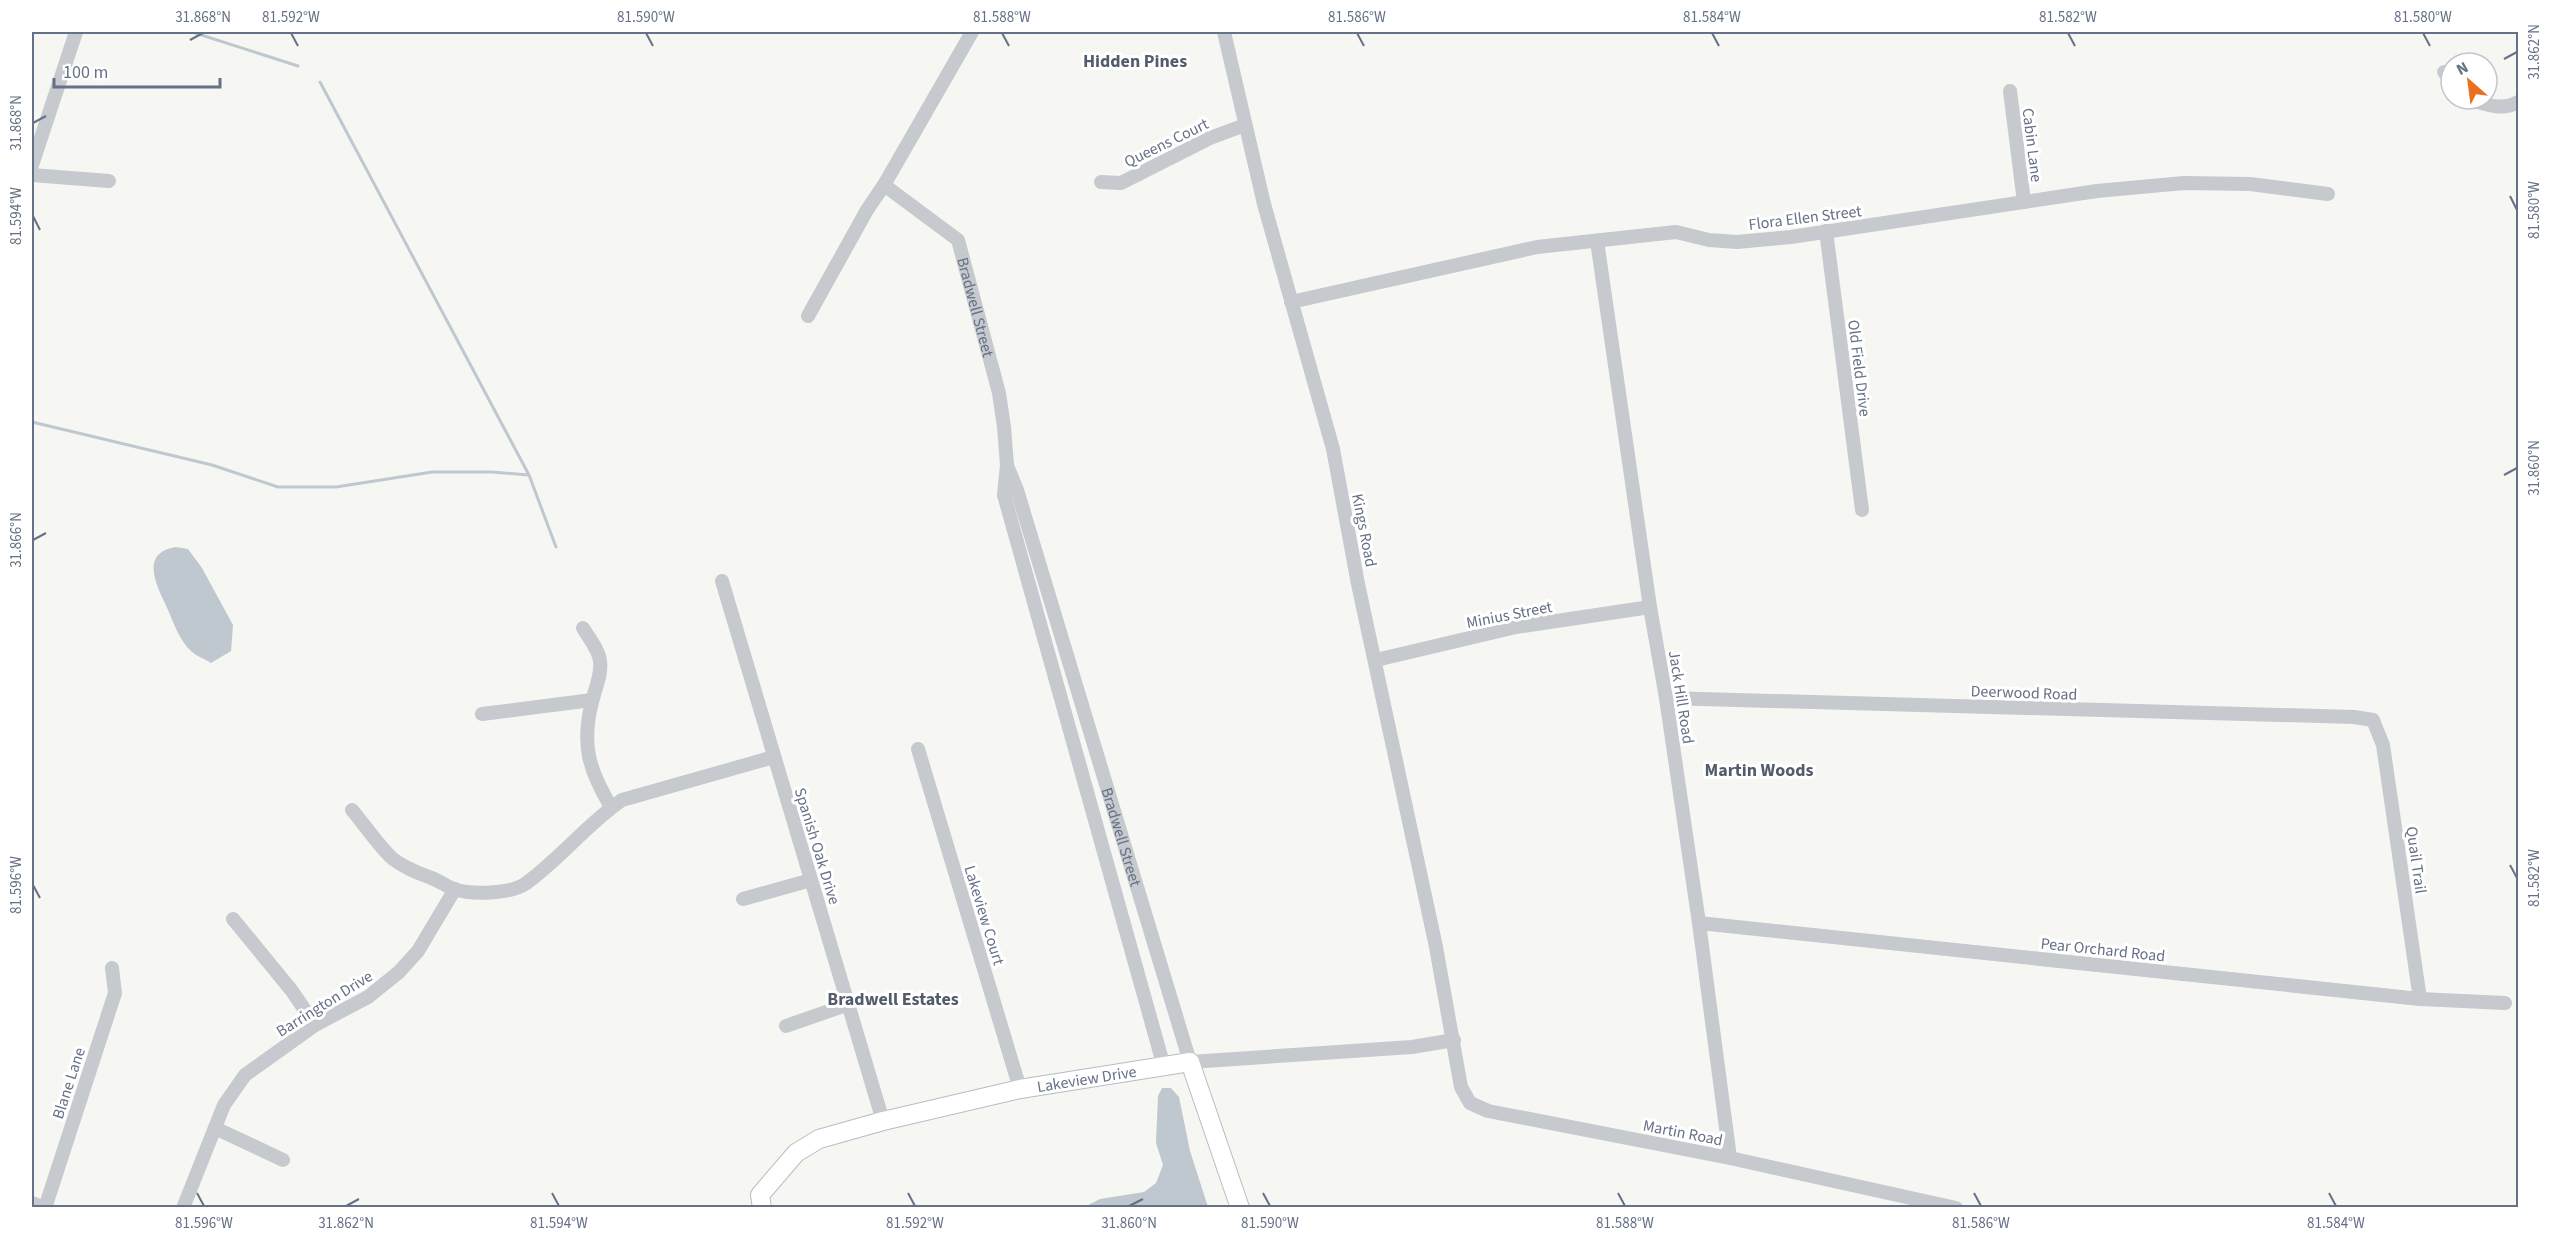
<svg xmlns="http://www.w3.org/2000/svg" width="2550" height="1239" viewBox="0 0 2550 1239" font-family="'Source Sans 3',sans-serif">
  <rect width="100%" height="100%" fill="#f6f7f3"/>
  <path fill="#bfc8cf" d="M175,547l13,2 14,19 31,57 -2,26 -20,12c-6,-4 -15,-7 -20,-12 -11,-10 -17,-27 -23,-41 -10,-22 -30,-56 7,-63z
    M1162,1088h9l8,9 11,54 18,56h-124l16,-8 44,-7 12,-9 7,-18 -7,-22 2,-47z"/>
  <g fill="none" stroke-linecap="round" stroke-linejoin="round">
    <path stroke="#bfc8cf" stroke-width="3" d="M192,32l106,34
      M320,82l209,393 27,72
      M32,422l180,43 66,22h58l96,-15h60l37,3"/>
    <defs>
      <g id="secondary">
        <path id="s3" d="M762,1208l-2,-13 36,-42 23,-14 64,-18 137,-32 170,-27 50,146"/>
      </g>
    </defs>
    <use href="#secondary" stroke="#b8bcc2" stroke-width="20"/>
    <g stroke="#c6c9cd" stroke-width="14">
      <path id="s1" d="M972,32l-88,153 74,55 41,153 5,34 3,38 -3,30 160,572"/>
      <path d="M1224,32l40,172 69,245 25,135 78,363 25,140 9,16 18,8 242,47 226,50"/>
      <path d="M2444,72l7,8"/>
      <path d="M2010,91l14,111"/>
      <path d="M2470,99c16,6 33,12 48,3"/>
      <path d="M32,165l44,-133"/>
      <path d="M32,175l77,6"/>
      <path d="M1101,182l20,1 89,-45 35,-13"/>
      <path d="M1826,231l36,279"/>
      <path d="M1597,241l53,366 16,91 33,225 31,235"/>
      <path d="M1291,302l246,-55 139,-15 33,8 28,2 54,-5 306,-46 87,-8 66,1 78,10"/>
      <path d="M808,316l59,-106 17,-25"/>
      <path id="s2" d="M1008,468l9,22 173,572 222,-15 42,-7"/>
      <path d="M722,581l161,540"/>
      <path d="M583,628c6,10 16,22 17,33 2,13 -5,28 -8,41 -11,43 -3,68 19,105"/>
      <path d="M1376,660l140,-33 134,-20"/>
      <path d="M1666,698l688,19 19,3 10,25 37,254"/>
      <path d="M482,714l110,-14"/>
      <path d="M918,749l102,340"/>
      <path d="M352,810c12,14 28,38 41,49 12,9 23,13 36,18 9,3 17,9 25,12 17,6 56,5 71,-5 35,-25 62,-60 97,-84l152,-43"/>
      <path d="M743,899l68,-19"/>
      <path d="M233,919l59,72 23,34"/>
      <path d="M1699,923l721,76 85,4"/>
      <path d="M786,1026l63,-22"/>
      <path d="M215,1128l68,32"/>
      <path d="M32,1203l12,5"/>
      <path d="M45,1208l70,-215 -3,-25"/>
      <path d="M183,1208l41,-103 21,-30 70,-50 53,-28 31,-25 19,-21 37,-62"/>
    </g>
    <use href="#secondary" stroke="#fff" stroke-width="18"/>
  </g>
  <path fill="none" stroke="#647186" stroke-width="2" d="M291,33l7,13M646,33l7,13M1002,33l7,13M1357,33l7,13M1712,33l7,13M2068,33l7,13M2423,33l7,13M190,40l13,-7M2504,59l13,-7M33,123l13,-7M2510,196l7,14M33,216l7,14M2504,475l13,-7M33,540l13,-7M2510,865l7,13M33,885l7,13M197,1193l7,13M552,1193l7,13M908,1193l7,13M1263,1193l7,13M1618,1193l7,13M1974,1193l7,13M2329,1193l7,13M346,1206l13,-7M1129,1206l14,-7"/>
  <g text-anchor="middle" stroke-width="6" stroke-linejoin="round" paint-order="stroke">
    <g font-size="16" fill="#647186" stroke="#fff">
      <text transform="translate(1166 142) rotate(-26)" y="6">Queens Court</text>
      <text transform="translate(2033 145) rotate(83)" y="6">Cabin Lane</text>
      <text transform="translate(1805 217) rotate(-7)" y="6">Flora Ellen Street</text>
      <text dy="6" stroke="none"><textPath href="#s1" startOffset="338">Bradwell Street</textPath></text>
      <text transform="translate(1860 368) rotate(83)" y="6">Old Field Drive</text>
      <text transform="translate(1365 530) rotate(79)" y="6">Kings Road</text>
      <text transform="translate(1509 614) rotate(-11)" y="6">Minius Street</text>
      <text transform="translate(2024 692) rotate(2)" y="6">Deerwood Road</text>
      <text transform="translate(1682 697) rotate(81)" y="6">Jack Hill Road</text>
      <text dy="6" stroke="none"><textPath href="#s2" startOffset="386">Bradwell Street</textPath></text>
      <text transform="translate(818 846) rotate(73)" y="6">Spanish Oak Drive</text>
      <text transform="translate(2417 860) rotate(82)" y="6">Quail Trail</text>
      <text transform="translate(985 915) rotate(73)" y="6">Lakeview Court</text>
      <text transform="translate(2103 949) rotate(6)" y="6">Pear Orchard Road</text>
      <text transform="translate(324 1003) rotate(-32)" y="6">Barrington Drive</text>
      <text dy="6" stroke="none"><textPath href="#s3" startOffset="370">Lakeview Drive</textPath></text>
      <text transform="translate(68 1083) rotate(-72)" y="6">Blane Lane</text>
      <text transform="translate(1683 1132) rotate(11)" y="6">Martin Road</text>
    </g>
    <g font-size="18" font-weight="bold" fill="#535c6a" stroke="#fff">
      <text x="1135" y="67">Hidden Pines</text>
      <text x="1759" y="776">Martin Woods</text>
      <text x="893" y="1005">Bradwell Estates</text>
    </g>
  </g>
  <rect width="2550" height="1239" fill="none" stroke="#ffffff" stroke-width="66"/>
  <g transform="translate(2469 81) rotate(332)"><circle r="28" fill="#ffffff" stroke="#c1c6cf" stroke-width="1.5"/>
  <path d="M0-4.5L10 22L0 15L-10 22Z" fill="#ea7020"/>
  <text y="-9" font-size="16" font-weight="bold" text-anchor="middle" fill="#647186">N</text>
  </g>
  <path d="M54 78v9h166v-9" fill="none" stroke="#647186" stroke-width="3"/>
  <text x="63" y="78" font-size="18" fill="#647186" stroke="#ffffff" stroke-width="4.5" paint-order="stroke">100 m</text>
  <rect x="33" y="33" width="2484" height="1173" fill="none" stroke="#647186" stroke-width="2"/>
  <g font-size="15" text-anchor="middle" fill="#647186">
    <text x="203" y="22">31.868°N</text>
    <text x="291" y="22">81.592°W</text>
    <text x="646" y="22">81.590°W</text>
    <text x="1002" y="22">81.588°W</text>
    <text x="1357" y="22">81.586°W</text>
    <text x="1712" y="22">81.584°W</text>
    <text x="2068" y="22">81.582°W</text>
    <text x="2423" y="22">81.580°W</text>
    <text transform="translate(2534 52) rotate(-90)" y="5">31.862°N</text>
    <text transform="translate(16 123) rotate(-90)" y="5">31.868°N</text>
    <text transform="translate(2534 210) rotate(-90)" y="5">81.580°W</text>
    <text transform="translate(16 216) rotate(-90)" y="5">81.594°W</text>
    <text transform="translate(2534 468) rotate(-90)" y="5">31.860°N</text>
    <text transform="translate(16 540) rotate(-90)" y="5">31.866°N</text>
    <text transform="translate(2534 878) rotate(-90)" y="5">81.582°W</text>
    <text transform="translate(16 885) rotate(-90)" y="5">81.596°W</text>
    <text x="204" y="1228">81.596°W</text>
    <text x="346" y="1228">31.862°N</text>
    <text x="559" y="1228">81.594°W</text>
    <text x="915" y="1228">81.592°W</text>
    <text x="1129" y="1228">31.860°N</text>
    <text x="1270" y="1228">81.590°W</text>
    <text x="1625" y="1228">81.588°W</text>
    <text x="1981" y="1228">81.586°W</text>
    <text x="2336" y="1228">81.584°W</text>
  </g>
</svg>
